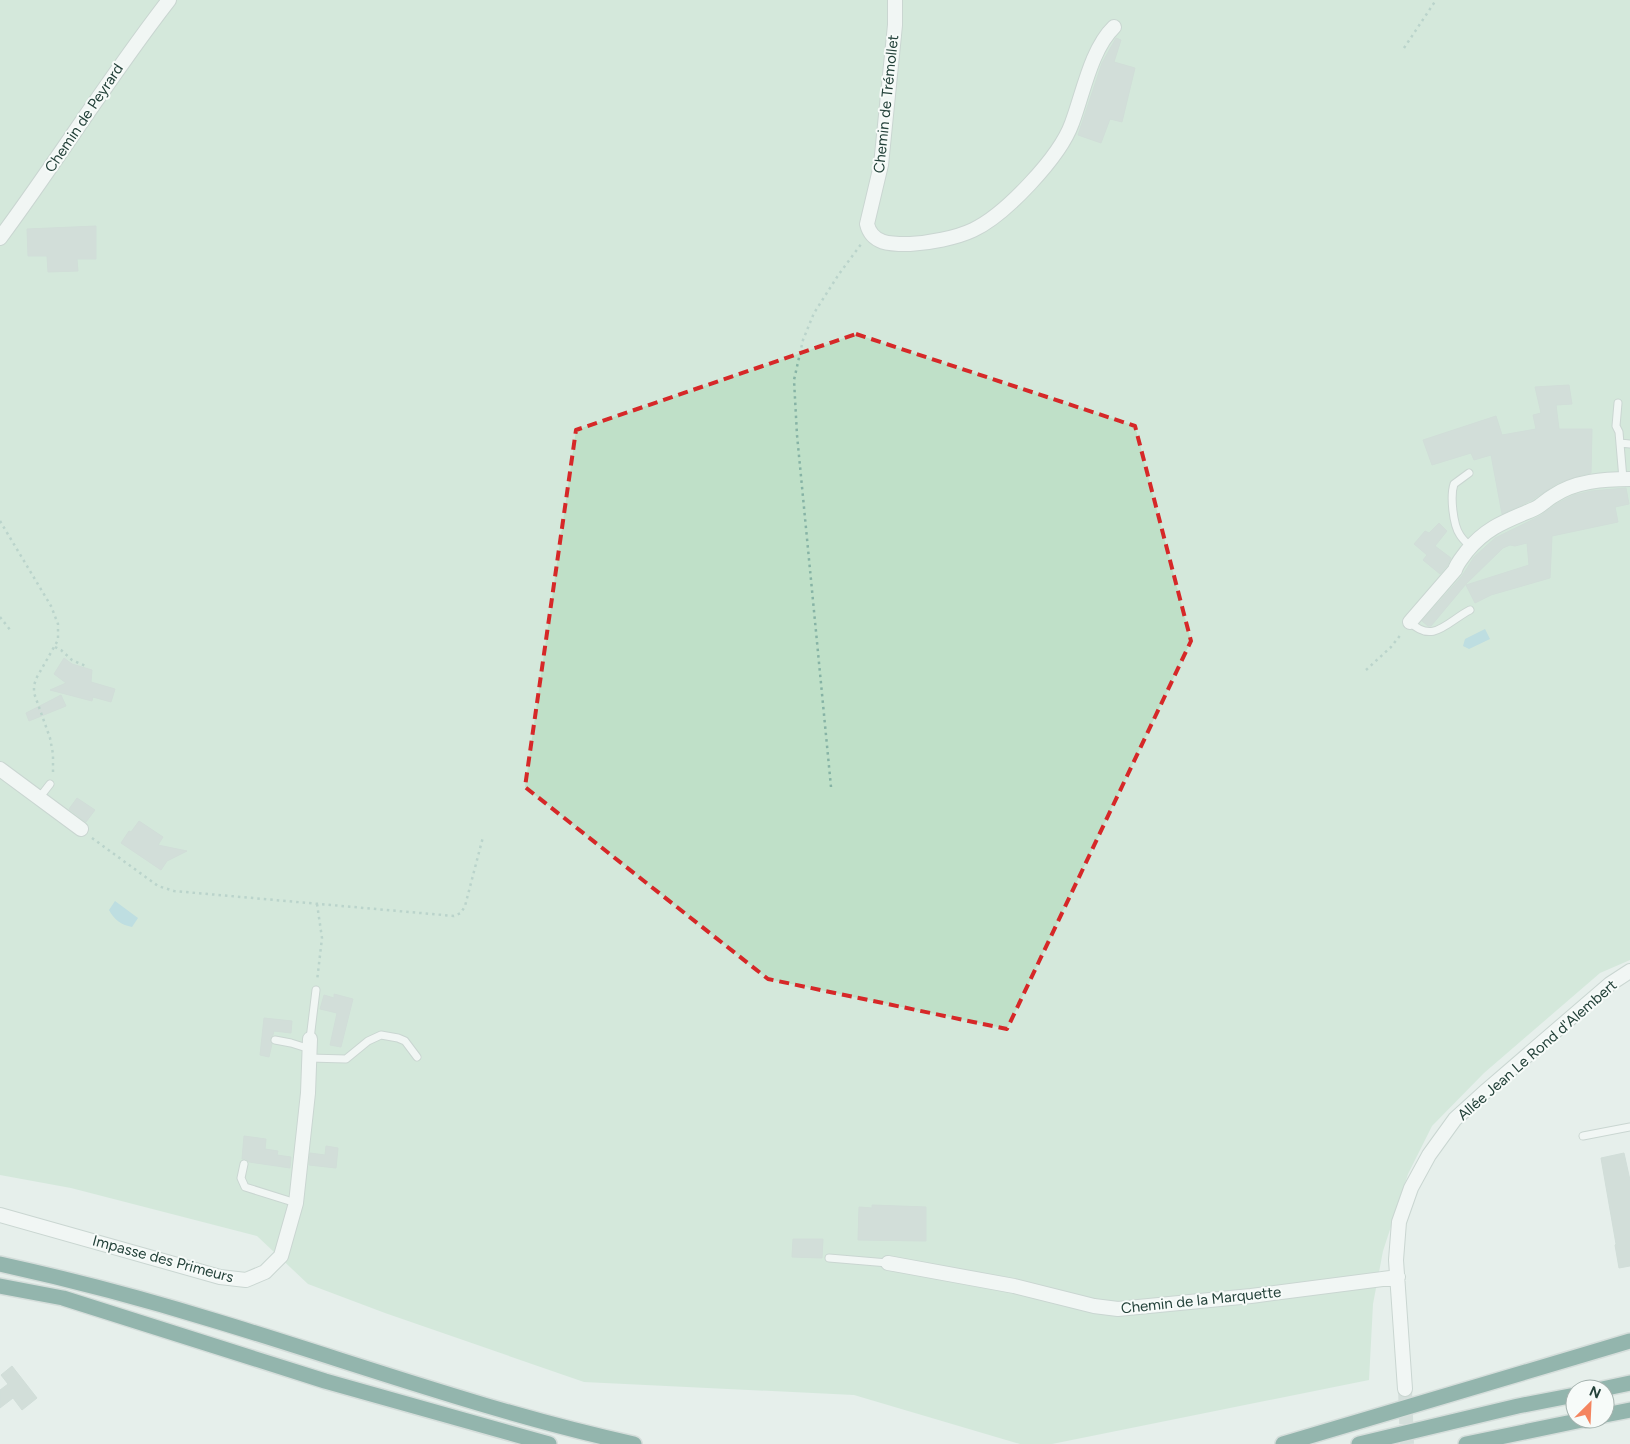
<svg xmlns="http://www.w3.org/2000/svg" width="1630" height="1444" viewBox="0 0 1630 1444" font-family="Figtree,sans-serif">
  <rect width="100%" height="100%" fill="#e6efeb"/>
  <path fill="#bfe0c8" d="M0,0h1630v960l-30,13 -116,100 -52,53 -24,48 -25,77 -10,53 -4,76 -317,64h-32l-166,-49 -270,-13 -199,-69 -77,-29 -51,-48 -186,-48 -71,-13z"/>
  <path fill="#8ec9d4" d="M1485,629l5,10 -21,10 -6,-3 2,-7z
    M115,901l23,17 -6,9c-10,-2 -18,-7 -23,-17z"/>
  <path fill="#bbcac4" stroke="#b8c9c2" d="M1116,38l5,2 -7,22 21,6 -13,54 -12,-3 -9,24 -23,-8 24,-72z
    M96,226v33h-19l1,12 -30,1 -1,-16h-19l-1,-27z
    M1569,385l3,19 -16,1 3,24h33l-1,44 -13,3 -20,7 -26,17 -30,14 -11,-59 -17,5 -3,-7 -39,12 -9,-25 73,-24 6,19 34,-6 -3,-14 8,-2 -6,-26z
    M1626,488l3,16 -14,3 3,15 -66,14 -2,42 -59,17 -16,8 -9,-18 63,-20 -2,-22 -12,3 -5,-1 -7,3 -37,36 -35,42h-3l-6,-5 40,-45 12,-19 21,-19 45,-22 18,-13 16,-8 17,-4z
    M1439,523l8,8 -12,15 16,12 -4,8 -7,8 -17,-14 4,-5 -13,-11 11,-13 4,2z
    M64,658l8,6 20,6 -1,12 24,7 -4,13 -18,-5 -1,4 -42,-11 16,-7 -12,-9z
    M61,695l5,11 -37,15 -3,-8z
    M77,798l18,12 -9,12 -17,-13z
    M139,821l24,16 -5,8 29,6 -20,10 -6,9 -40,-27 8,-12 2,1z
    M334,994l19,5 -12,48 -11,-2 7,-32 -17,-4 4,-14 10,3z
    M264,1018l28,3 -1,12 -17,-2 -1,4 -3,4 2,5 -3,13 -9,-2z
    M244,1136l22,3 -1,10 13,2 -1,4 14,2 -1,11 -41,-6 -3,-3h-4z
    M326,1146l12,2 -2,20 -27,-3 1,-12 15,2z
    M1624,1153l6,27v86l-11,2 -4,-23 1,-1 -15,-86z
    M872,1205l54,2v34l-68,-1 1,-33 13,1z
    M793,1239h30l-1,19 -30,-1z
    M12,1366l25,32 -15,12 -9,-12 -13,10v-18l8,-6 -7,-9z"/>
  <g fill="none" stroke-linecap="round" stroke-linejoin="round">
    <path stroke="#bfccc8" stroke-width="14" stroke-dasharray="14 7" stroke-linecap="butt" d="M1405,1389l2,55"/>
    <defs>
      <path id="service" d="M1618,403l-2,23 3,6 4,47
        M1620,443l10,1
        M1469,473l-15,11c-4,12 -1,41 6,51 3,5 7,8 11,12
        M1410,622c23,23 38,-1 60,-12
        M37,796l6,-3 7,-9
        M310,1039l6,-49
        M275,1040l16,3 19,6
        M309,1058l37,1 22,-18 13,-6 17,3 7,3 12,16
        M1583,1136l47,-9
        M244,1164l-3,14 4,9 51,16
        M829,1258l59,5"/>
      <path id="minor" d="M895,0v25l-14,140 -14,59c5,21 25,20 43,20 19,-1 46,-6 63,-14 32,-15 87,-73 99,-107 11,-29 19,-74 42,-96
        M0,238c58,-78 109,-161 169,-238
        M1410,622l45,-52c2,-7 7,-12 12,-19 20,-24 39,-30 67,-42 7,-3 12,-9 19,-13 22,-15 51,-17 77,-17
        M0,769l81,60
        M0,1215l220,62 26,3 19,-8 16,-16 15,-53 12,-110 2,-54
        M888,1263l126,23 80,20 24,3 133,-13 147,-19
        M1405,1389l-9,-129 3,-38 12,-34 18,-33 26,-36 32,-29 123,-106 20,-13"/>
      <path id="motorway" d="M0,1264c73,16 145,35 216,57 139,42 276,92 418,123
        M0,1286l63,12 262,83 224,63
        M1602,1389l28,-6
        M1605,1415l25,-5
        M1283,1444l347,-103
        M1359,1444l159,-38 57,-11
        M1466,1444l121,-25"/>
    </defs>
    <use href="#service" stroke="#a8b8b2" stroke-width="9"/>
    <use href="#minor" stroke="#a8b8b2" stroke-width="16"/>
    <use href="#motorway" stroke="#c2cac8" stroke-width="18"/>
    <path stroke="#86b3a5" stroke-width="2.5" stroke-dasharray="2.5 4" stroke-linecap="butt" d="M1404,48l32,-48
      M0,521l51,85 7,18v16l-21,37 -3,8v8l16,45 3,16v19
      M0,617l11,14
      M55,647l6,3 11,10 16,7
      M1366,670l25,-23 11,-14
      M831,787l-34,-352 -3,-55 9,-40 11,-27 25,-39 23,-31
      M92,838l66,48 16,5 280,25 7,-3 4,-7 18,-69
      M317,904l5,34 -5,43"/>
    <use href="#service" stroke="#fff" stroke-width="7"/>
    <use href="#minor" stroke="#fff" stroke-width="14"/>
    <use href="#motorway" stroke="#2f6f62" stroke-width="15"/>
  </g>
  <path d="M0 0H1630V1444H0ZM856,334l279,92 56,215 -184,388 -239,-50 -243,-192 51,-357z" fill="#e6efeb" fill-opacity=".55" fill-rule="evenodd"/>
  <path fill="none" stroke="#d62828" stroke-width="4" stroke-dasharray="10 6" stroke-linejoin="round" d="M856,334l279,92 56,215 -184,388 -239,-50 -243,-192 51,-357z"/>
  <g text-anchor="middle" stroke-width="4" stroke-linejoin="round" paint-order="stroke">
    <g font-size="15" fill="#24423a" stroke="#f7fbf9">
      <text transform="translate(886 104) rotate(-84)" y="5">Chemin de Trémollet</text>
      <text transform="translate(84 118) rotate(-56)" y="5">Chemin de Peyrard</text>
      <text transform="translate(1537 1050) rotate(-41)" y="5">Allée Jean Le Rond d'Alembert</text>
      <text transform="translate(163 1259) rotate(15)" y="5">Impasse des Primeurs</text>
      <text transform="translate(1201 1300) rotate(-6)" y="5">Chemin de la Marquette</text>
    </g>
  </g>
  <g transform="translate(1590 1404) rotate(24)"><circle r="24" fill="#f7fbf9" stroke="#a3b1ad"/>
  <path d="M0-4L9 19L0 12L-9 19Z" fill="#f4845f"/>
  <text y="-8" font-size="14" font-weight="bold" text-anchor="middle" fill="#24423a">N</text>
  </g>
</svg>
